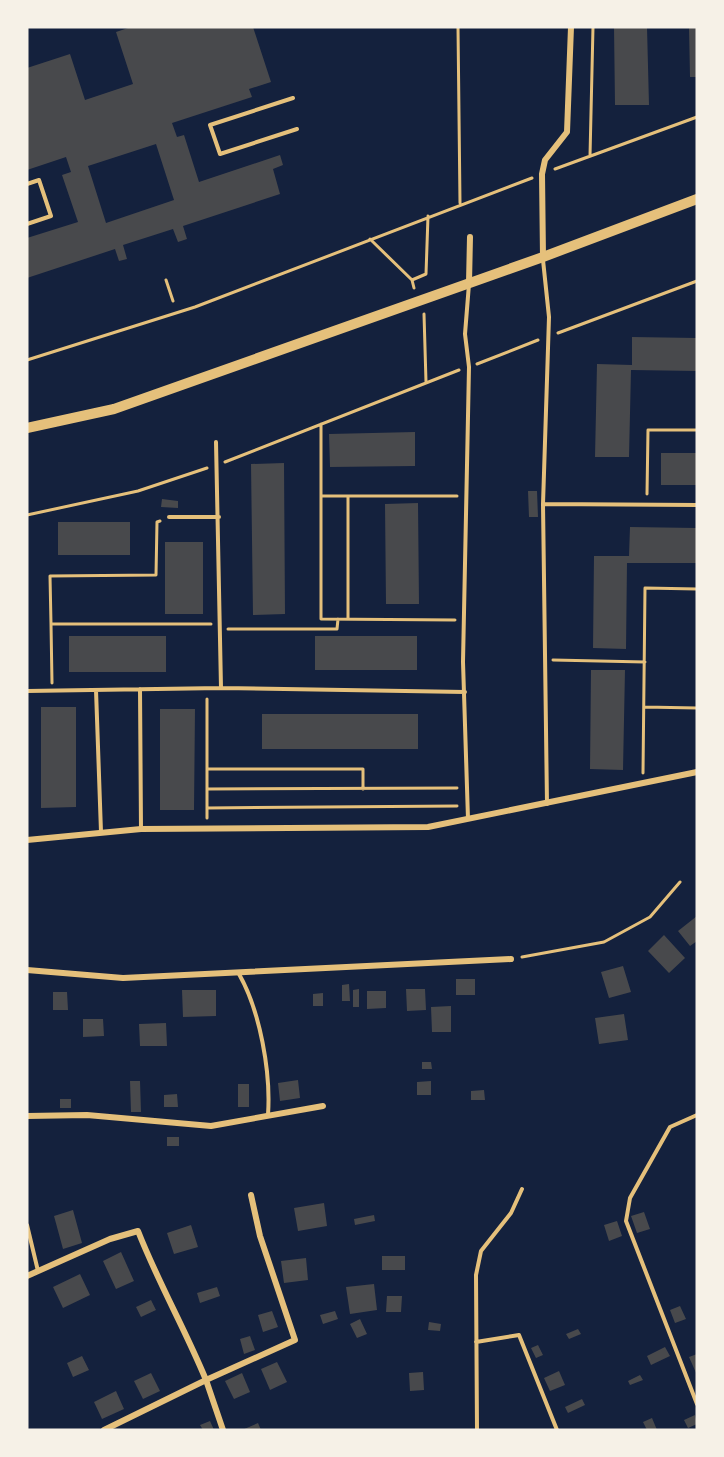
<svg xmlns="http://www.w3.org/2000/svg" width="724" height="1457" viewBox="0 0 724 1457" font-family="Arial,sans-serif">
  <rect width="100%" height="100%" fill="#14213d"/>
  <path fill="#48494c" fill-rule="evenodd" d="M131,27h122l18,55 -22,7 3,8 -80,26 5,14 7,-2 15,47 81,-27 3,10 -10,4 7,25 -97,32 4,13 -9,3 -5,-13 -50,16 4,14 -8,2 -4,-12 -88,29v-40l51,-16 -16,-47 9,-3 -5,-15 -39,13v-102l43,-14 15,46 48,-16 -17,-52zM156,144l18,56 -68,23 -18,-57z
    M614,27h33l2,78h-34z
    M689,27h8v50h-7z
    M632,337l65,1v33l-66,-1 -2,87h-34l2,-93 35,1z
    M415,432v34l-85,1 -1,-33z
    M661,453h36v32h-36z
    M284,463l1,151 -32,1 -2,-151z
    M528,491h9l1,26h-9z
    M162,499l16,2v7l-17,-1z
    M418,503l1,101h-33l-1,-100z
    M58,522h72v33h-72z
    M630,527l67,1v35h-70l-1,86 -33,-1 1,-92h35z
    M165,542h38v72h-38z
    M69,636h97v36h-97z
    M315,636h102v34h-102z
    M591,670h34l-2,100 -33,-1z
    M41,707h35v100l-35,1z
    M160,709h35l-1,101h-34z
    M262,714h156v35h-156z
    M697,916v25l-7,5 -12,-15z
    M664,935l21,23 -16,15 -21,-22z
    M623,966l8,26 -22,6 -8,-26z
    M456,979h19v16h-19z
    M349,984l1,17h-8v-16z
    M359,989v18h-6v-17z
    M406,989h19l1,21 -19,1z
    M182,990h34v26l-33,1z
    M367,991h19v17l-19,1z
    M53,992h14l1,18h-15z
    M323,993v13h-10v-12z
    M451,1006v26h-19l-1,-25z
    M624,1014l4,26 -29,4 -4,-26z
    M83,1019h20l1,17 -21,1z
    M166,1023l1,23h-27l-1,-22z
    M422,1062h9l1,7h-10z
    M298,1080l2,18 -20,3 -2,-18z
    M130,1081h10l1,31h-10z
    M431,1081v14h-14v-13z
    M238,1084h11v23h-11z
    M484,1090l1,10h-14v-9z
    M177,1094l1,13h-14v-12z
    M60,1099h11v9h-11z
    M167,1137h12v9h-12z
    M324,1203l3,23 -29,5 -4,-23z
    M73,1210l9,33 -19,6 -9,-33z
    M644,1212l6,17 -13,4 -6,-17z
    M374,1215l1,6 -20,4 -1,-6z
    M617,1221l5,15 -13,5 -5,-16z
    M191,1225l7,22 -24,7 -7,-21z
    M121,1252l13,29 -18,8 -13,-28z
    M382,1256h23v14h-23z
    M306,1258l2,22 -24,3 -3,-22z
    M80,1274l10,21 -27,13 -10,-21z
    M374,1284l3,26 -27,4 -4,-27z
    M217,1287l3,9 -20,7 -3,-10z
    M387,1296h15l-1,16h-15z
    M151,1300l5,10 -15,7 -5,-10z
    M680,1306l6,13 -11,4 -5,-13z
    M272,1311l6,16 -15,5 -5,-17z
    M335,1311l3,8 -15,5 -3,-9z
    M360,1319l7,15 -10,4 -7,-14z
    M429,1322l12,2 -1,7 -12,-1z
    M578,1329l3,5 -12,5 -3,-5z
    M250,1336l5,14 -11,4 -4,-15z
    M538,1345l5,10 -7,3 -5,-10z
    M665,1347l5,9 -19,9 -4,-9z
    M697,1354v21l-8,-18z
    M82,1356l7,14 -16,7 -6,-14z
    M277,1362l10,20 -17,8 -9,-21z
    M559,1371l6,14 -15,6 -6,-13z
    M423,1372l1,18 -14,1 -1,-18z
    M151,1373l9,18 -17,8 -9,-18z
    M242,1373l8,19 -16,7 -9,-18z
    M640,1375l3,5 -13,5 -2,-4z
    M116,1391l8,18 -22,10 -8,-17z
    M582,1399l3,6 -17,8 -3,-6z
    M695,1415l2,9 -9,4 -4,-8z
    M652,1418l5,12h-10l-4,-8z
    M210,1421l4,9h-11l-3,-5z
    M258,1423l3,7h-19z"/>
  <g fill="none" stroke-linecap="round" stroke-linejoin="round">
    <path stroke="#e5c07b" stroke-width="3" d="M458,27l2,176
      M590,156l3,-129
      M555,169l142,-52
      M370,239l42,41 2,8
      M166,280l7,21
      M412,280l14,-6 2,-58
      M424,314l2,68
      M558,333l139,-52
      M27,360l168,-53 337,-129
      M477,364l61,-24
      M321,424v195l134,1
      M225,462l234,-92
      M647,494l1,-64h49
      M321,496h136
      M348,496v123
      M27,515l111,-24 69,-23
      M51,624l-1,-48 106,-1 1,-53 3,-1
      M228,629h109l1,-10
      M553,660l92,2
      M52,683l-1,-59h160
      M207,699v119
      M644,707l53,1
      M207,769h156v20
      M643,773l2,-185 52,1
      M207,789l250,-1
      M207,808l250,-2
      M522,957l82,-15 46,-25 30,-35"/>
    <path stroke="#e5c07b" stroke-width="4" d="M293,98l-83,27 10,29 77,-25
      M27,184l12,-4 12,36 -24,8
      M543,260l6,57 -6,187 4,300
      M216,442l5,246
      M543,504l154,1
      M169,517h50
      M140,689l1,140
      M96,690l5,142
      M27,691l194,-3 244,4
      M468,819l-5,-157 6,-295 -4,-33 4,-50
      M239,974c21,37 32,98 29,141
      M697,1115l-27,12 -40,71 -4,23 71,183
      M27,1225l11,46
      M476,1342l43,-7 38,95
      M477,1430l-1,-155 5,-24 30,-38 11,-24"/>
    <path stroke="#e5c07b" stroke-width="6" d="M543,257l-1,-83 3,-14 22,-28 4,-105
      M469,283l1,-46
      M27,840l114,-11 287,-2 269,-55
      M27,970l96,8 388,-19
      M27,1116l60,-1 124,11 112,-20
      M27,1276l83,-37 28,-8c20,51 47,98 68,149l-102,50
      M223,1430l-17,-50 89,-40 -35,-104 -9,-41"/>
    <path stroke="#e5c07b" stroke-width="10" d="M27,428l87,-19 429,-152 154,-58"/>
  </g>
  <rect width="724" height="1457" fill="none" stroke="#f6f1e7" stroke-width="57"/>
</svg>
